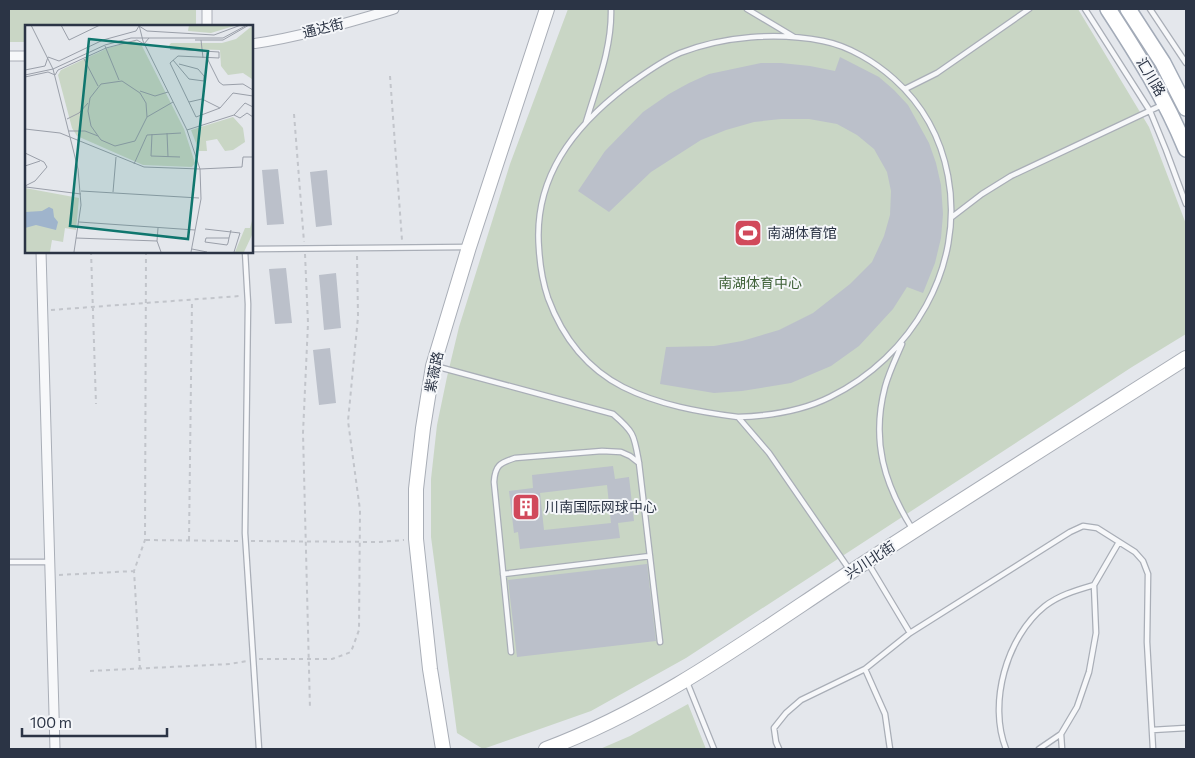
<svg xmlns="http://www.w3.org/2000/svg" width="1195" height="758" viewBox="0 0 1195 758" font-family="Commissioner,'Noto Sans SC',sans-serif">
  <rect width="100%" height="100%" fill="#e4e7ec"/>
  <path fill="#c9d6c5" d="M9,9h187v17h-170v16h-17z
    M568,9h510l71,118 37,97v110l-54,33 -446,291 -95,53 -108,38 -26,-16 -26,-196v-58l6,-54 10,-48 12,-50 51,-163z
    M688,704l18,45h-106l30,-13z"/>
  <path fill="#bbc0ca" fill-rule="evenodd" d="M840,57l39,20 15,13 14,15 21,38 7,20 5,22 2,29 -2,24 -6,25 -12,30 -16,-6 -14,22 -34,37 -28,20 -40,17 -49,8 -28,2 -54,-9 6,-37 48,-1 28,-5 37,-11 34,-17 37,-29 22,-22 12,-26 6,-21 1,-24 -4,-19 -13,-23 -17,-14 -20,-11 -28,-5h-28l-27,3 -28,8 -25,10 -50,32 -42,40 -31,-21 27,-40 38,-39 26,-18 20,-11 20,-9 52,-11h20l29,3 25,5z
    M278,169l6,55 -17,1 -5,-55z
    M327,170l5,55 -16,2 -6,-55z
    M286,268l6,55 -17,1 -6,-55z
    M336,273l5,55 -17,2 -5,-55z
    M330,348l6,55 -17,2 -6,-55z
    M613,466l2,13 14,-2 5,44 -16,2 2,15 -100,11 -2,-17 -4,1 -5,-42 24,-3 -1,-13zM607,485l4,38 -67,7 -4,-37z
    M647,564l9,77 -139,16 -9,-77z"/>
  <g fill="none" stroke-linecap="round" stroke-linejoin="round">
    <defs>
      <path id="lane" d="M747,9l47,28
        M1085,9l65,102 16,39 20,54
        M1150,9l36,54
        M905,89l32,-16 92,-64
        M586,122c11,-37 26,-74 25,-113
        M952,217l30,-23 29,-18 151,-71
        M251,249l216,-2
        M245,251l3,53 -3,229 14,216
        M902,344c-6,14 -13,28 -17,43 -14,54 -1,97 28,143
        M435,366l178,48c22,19 21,21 26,49l21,179
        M738,417c31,-1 64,-6 92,-20 82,-40 135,-130 118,-221 -7,-38 -25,-71 -54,-97 -19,-17 -45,-33 -71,-38 -46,-9 -99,-5 -143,12 -19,8 -36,21 -53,33 -54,41 -94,92 -88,163 1,17 4,34 9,49 14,38 38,70 75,89 36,18 76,25 115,30l31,36 80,116
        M9,562h40
        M868,563l42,70
        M503,574l147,-18
        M511,652l-17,-170c1,-17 6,-19 21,-24l87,-7 19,1 9,4 9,7
        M865,669l20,45 5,35
        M687,682l27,67
        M1152,730l34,-2
        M1061,734l1,15
        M779,749l-3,-7 -2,-14 12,-15 15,-13 64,-31 45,-36 160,-101 13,-6 14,2 38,24 8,9 5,13 -1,68 6,107
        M1006,749c-18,-45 0,-112 39,-143 14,-11 32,-16 49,-21
        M1039,749l22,-15 16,-27 12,-35 7,-39 -2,-48 25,-43"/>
      <path id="street" d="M207,9v17
        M251,44c46,-6 99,-22 143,-35
        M9,56h17
        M41,251l14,498"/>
      <path id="secondary" d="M443,749l-13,-80 -14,-130v-50l7,-61 10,-62 36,-119 78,-238
        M546,749c110,-41 206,-112 303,-176 112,-73 225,-144 337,-215"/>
      <path id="primary" d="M1108,9c30,46 57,89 78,140
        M1128,9l35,54 23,45"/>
    </defs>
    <use href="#lane" stroke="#a9aeb7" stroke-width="7"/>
    <use href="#street" stroke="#a9aeb7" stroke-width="11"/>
    <use href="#secondary" stroke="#a9aeb7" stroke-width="16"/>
    <use href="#primary" stroke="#a3abb8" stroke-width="18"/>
    <path stroke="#c2c5cb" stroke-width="2" stroke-dasharray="4 4" stroke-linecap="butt" d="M390,76l12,164
      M294,114l10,128
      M91,251l5,153
      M305,254l3,69 -5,110 7,276
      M51,310l189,-14
      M146,540l93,1
      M189,540l3,-240
      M251,541l128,1 25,-2
      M59,575l75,-4
      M259,659h73l19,-7 8,-22 1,-120 -12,-89 10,-104 -1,-62
      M140,669l-6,-98 11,-31 1,-289
      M90,671l140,-7 17,-3"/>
    <use href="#lane" stroke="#f7f8fa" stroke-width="4.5"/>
    <use href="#street" stroke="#f7f8fa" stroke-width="9"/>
    <use href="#secondary" stroke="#fff" stroke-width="14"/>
    <use href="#primary" stroke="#fff" stroke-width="15"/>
  </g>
  <defs>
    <symbol id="stadium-square" viewBox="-11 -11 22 22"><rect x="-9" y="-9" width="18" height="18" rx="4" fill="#d1495b" stroke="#f4f6f9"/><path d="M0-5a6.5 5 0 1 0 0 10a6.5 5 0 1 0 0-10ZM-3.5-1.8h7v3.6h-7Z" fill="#fff"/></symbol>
    <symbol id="building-square" viewBox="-11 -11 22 22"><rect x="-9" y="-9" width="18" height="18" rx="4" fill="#d1495b" stroke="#f4f6f9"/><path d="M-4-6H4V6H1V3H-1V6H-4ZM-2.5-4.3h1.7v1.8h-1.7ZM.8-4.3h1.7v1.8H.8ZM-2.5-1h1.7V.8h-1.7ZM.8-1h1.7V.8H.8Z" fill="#fff"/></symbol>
  </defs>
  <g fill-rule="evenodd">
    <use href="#stadium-square" x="732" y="217" width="32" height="32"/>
    <use href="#building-square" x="510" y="491" width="32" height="32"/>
  </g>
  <g text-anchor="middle" stroke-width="4" stroke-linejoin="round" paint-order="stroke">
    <g font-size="14" fill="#2b3445" stroke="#f4f6f9">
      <text transform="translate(323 28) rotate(-14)" y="5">通达街</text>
      <text transform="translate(1151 77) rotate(59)" y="5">汇川路</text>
      <text transform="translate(434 372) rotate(-78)" y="5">紫薇路</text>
      <text transform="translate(870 560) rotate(-33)" y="5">兴川北街</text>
    </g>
    <g font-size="14" fill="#2b3445" stroke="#f4f6f9" text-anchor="start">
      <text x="767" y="238">南湖体育馆</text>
      <text x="545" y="512">川南国际网球中心</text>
    </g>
    <g font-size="14" fill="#3f6138" stroke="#f4f6f9">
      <text x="760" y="288">南湖体育中心</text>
    </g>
  </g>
  <g transform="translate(25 25)">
    <rect width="228" height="228" fill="#e4e7ec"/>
    <path d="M164,0h48l-26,8 -23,-2zM227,1v53l-9,-6 -15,2 -7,-9 -1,-16 -53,-2 4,-5h51l14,-4zM109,16l7,3 43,85 11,34 -3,4 -49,-2 -66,-29 -5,-8 -14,-53 3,-5 47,-22zM208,92l10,11 2,14 -12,8 -8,1 -8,-12 -11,2 1,10h-8l-8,-21zM0,163l54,10 -3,32 -11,-2 -2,14 -11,-2 -2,12h-25zM227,196v14l-8,17h-9l10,-24h5z" fill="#c9d6c5"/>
    <path d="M24,182l4,2 1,8 4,5 -2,8 -20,-5 -11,3v-16l17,-1z" fill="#9fb4cc"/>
    <path fill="none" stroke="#9a9fa9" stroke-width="1" d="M6,0l22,44 25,100 3,36 -7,47M36,0l8,15 31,-15M114,0l4,16 44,89 13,39 1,30 -10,53M170,15h28l26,-15M176,15l2,18M80,21l14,34M145,24l49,3v6l-41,-2 -8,7 26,54 24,-9 13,-15 20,3M182,33l12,24 4,3 20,-1 10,6M59,34l14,27M148,35l16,19 15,2v-5l-6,-7 -19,-5M0,45l20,-4 3,-9 11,4 44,-21 33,-9 3,-5 8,5 67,4 27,-10M0,50l28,-6 52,-24 26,-7h92l24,-13M0,52l23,-5 7,3 3,-5 48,-22 31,-8 7,4 5,-6M115,66l15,5 13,-4M164,77l13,-3 18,9M209,90l6,3 7,-5 6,4M122,92l-1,-14 -6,-10 -18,-12 -21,3 -11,14 -2,13 3,15 10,14 14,6 20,-5 12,-24 26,-15M42,94l12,-6 9,-10M0,104l35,4 84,34 56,2M162,105l47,-15 11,-12 8,4M44,106h16l13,5M142,108l1,24M127,109l-1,22 29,1M0,128l19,9 3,5 -12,14 -10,5M109,139l13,-29 34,-2M0,141l15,-5M175,144l42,-2 1,-10h10M1,162l55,7M56,166l118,7M88,167l3,-35M54,197l116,8M133,203l-1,13 4,11M180,204l35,4 -6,19M51,213l81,3M204,213h-23l-1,4 22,3 1,-2 1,-5 2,-8M167,224l15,3"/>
    <path fill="#0f766e" fill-opacity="0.15" stroke="#0f766e" stroke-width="2.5" d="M64,14l119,12 -20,188 -118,-13z"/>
    <rect width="228" height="228" fill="none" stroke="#2b3445" stroke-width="2.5"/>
  </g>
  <rect width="1195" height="758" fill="none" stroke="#2b3445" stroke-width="20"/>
  <path d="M22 728v8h145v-8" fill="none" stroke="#2b3445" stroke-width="2.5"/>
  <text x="30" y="728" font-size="15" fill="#2b3445" stroke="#f4f6f9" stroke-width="4" paint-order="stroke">100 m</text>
</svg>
